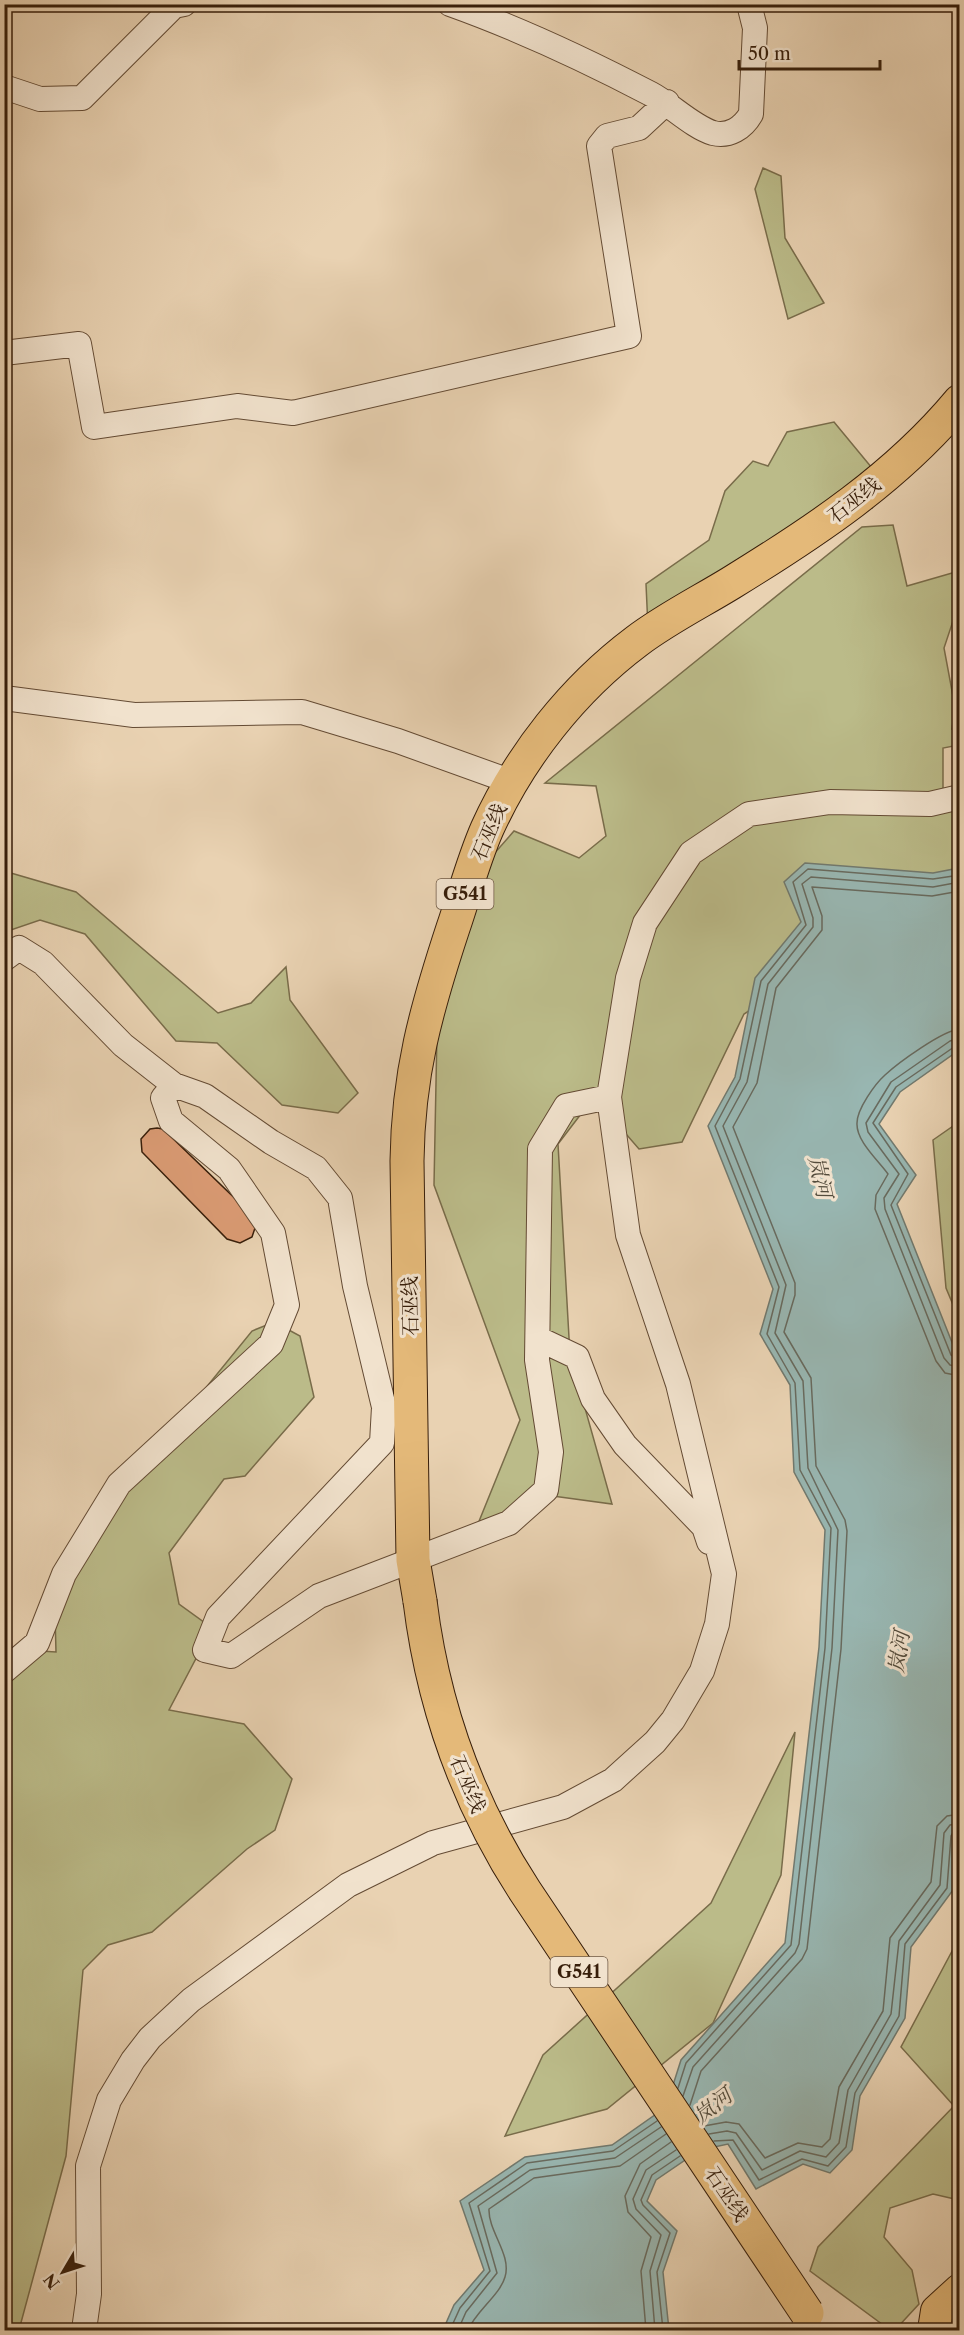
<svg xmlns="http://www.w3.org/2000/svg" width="964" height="2335" viewBox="0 0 964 2335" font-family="'Libre Caslon Text','Noto Serif SC',serif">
  <rect width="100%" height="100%" fill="#e9d2b2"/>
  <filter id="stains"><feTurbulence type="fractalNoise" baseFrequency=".00333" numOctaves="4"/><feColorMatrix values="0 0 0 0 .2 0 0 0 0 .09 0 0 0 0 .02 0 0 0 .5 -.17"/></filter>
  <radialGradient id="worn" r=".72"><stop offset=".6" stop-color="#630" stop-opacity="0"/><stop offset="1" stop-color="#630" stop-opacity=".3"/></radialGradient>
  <path fill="#bbbb89" stroke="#796c4a" stroke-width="1.5" d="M763,168l18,8 4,62 39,65 -36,16 -33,-130z
    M834,422l38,46v40l-55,8 -169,112 -2,-44 63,-44 16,-49 28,-30 15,5 19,-34z
    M893,525l14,61 52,-15v32l-15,45 11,59 -3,22 7,1v15l-16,3v47l16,-3v113l-69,16 -146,93 -62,128 -43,7 -45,-52 -36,47 12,211 42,149 -74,-10 -69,52 51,-126 -86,-235 3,-153 34,-152 43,-49 65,27 27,-22 -10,-50 -51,-3 317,-256z
    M4,871l72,21 142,121 33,-10 35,-36 4,33 68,93 -20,20 -56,-8 -65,-62 -41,-2 -91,-107 -45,-14 -35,12z
    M959,1122v197l-13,-31 -13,-148z
    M274,1322l26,14 14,61 -69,79 -21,3 -55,74 10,51 33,24 -43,82 75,14 48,55 -17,51 -28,19 -95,83 -44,13 -25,25 -17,186 -47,174h-14v-648l18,-32 33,2 -1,-38 49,-101 148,-182z
    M795,1732l-14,143 -68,148 -106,86 -102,27 38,-81 168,-152z
    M959,1938v262l-26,-6 -43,14 -6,29 28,33 7,34 -24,26h-5l-80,-59 8,-24 136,-141 -53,-59z"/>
  <path fill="#98b6b1" stroke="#71796e" stroke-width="1.5" d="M805,863l128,10 26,-5v182l-59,42 -21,32 37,51 -19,29 62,156 1,450 -7,80 -42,57 -6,71 -45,78 -8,54 -22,23 -27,-9 -47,25 -28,-45 -28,6 -44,30 -9,21 30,30 -14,41 6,58h-226l11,-25 30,-35 -24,-69 65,-44 87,-12 54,-38 15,-47 104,-117 34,-296 6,-117 -31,-58 -4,-87 -30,-51 13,-45 -65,-163 27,-49 20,-99 46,-56 -17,-40z"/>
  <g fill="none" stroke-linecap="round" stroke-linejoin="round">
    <path stroke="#686a5e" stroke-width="1.5" d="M960,1029c-17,1 -62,34 -75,46 -10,9 -28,34 -28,48 -1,18 21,37 31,51l-12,21 -1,14 61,152 9,12 15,3
      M960,1038l-10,3 -59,41 -25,41 2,9 31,42 -15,24 1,11 59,149 6,7 10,2
      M960,1046l-6,1 -58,40 -23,36 35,51 -17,31 60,150 9,5
      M678,2088l8,-25 105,-118 34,-297 6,-120 -31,-58 -5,-87 -28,-49 12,-47 -64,-161 25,-47 21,-98 45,-56 -13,-43 15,-13 125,10 27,-4
      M683,2096l10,-29 102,-114 4,-9 33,-296 6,-118 -30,-62 -5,-87 -28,-48 11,-48 -63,-159 24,-44 21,-98 45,-57v-9l-11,-34 9,-7 122,10 27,-5
      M690,2105l11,-34 101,-112 5,-10 34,-300 6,-118 -2,-11 -29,-54 -5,-88 -27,-46 11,-37v-12l-62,-156 24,-44 19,-95 46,-58v-14l-10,-29 120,9 28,-5
      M704,2126l22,-4 13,2 26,34 33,-15 24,4 8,-8 9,-52 44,-76 7,-73 41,-56 6,-56 10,-10 13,-2
      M709,2134l18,-3 9,2 26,37 38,-19 26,6 13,-14 9,-53 43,-76 8,-73 41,-56 4,-52 6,-8 10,-2
      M714,2141l19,-1 26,40 43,-21 26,7 18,-19 9,-54 44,-77 6,-72 42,-56 4,-52 3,-5 6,-1
      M450,2330l10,-22 30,-37 -21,-68 58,-40 86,-12 44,-30
      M458,2330l8,-18 31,-39 -19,-67 52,-36 85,-12 46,-31
      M468,2330c8,-19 32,-35 37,-53 7,-22 -17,-46 -16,-68l45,-31 86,-12 46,-32
      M646,2330l-5,-59 10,-34 -23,-25 -3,-16 15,-32 31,-22
      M655,2330l-5,-59 11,-36 -25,-26 -3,-10 13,-29 30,-20
      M663,2330l-6,-58 13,-39 -27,-28 -2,-5 11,-25 28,-19"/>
  </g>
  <path fill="#dc9c75" stroke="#371e0a" stroke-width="1.5" d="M157,1128l6,1 87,84 6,12 -4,12 -12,6 -13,-4 -85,-87 -1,-13 9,-10z"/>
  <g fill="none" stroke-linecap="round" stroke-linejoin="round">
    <defs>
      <path id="minor" d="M450,4c70,25 136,56 201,90 19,10 42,33 62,39 16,4 30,-5 38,-19l4,-86 -6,-24
        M4,87l36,12 42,-1 92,-92 10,-2
        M4,353l75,-9 15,83 143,-21 56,7 336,-77 -30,-190 8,-10 32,-8 28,-26
        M4,698l130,17 168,-3 96,29 114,41
        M4,959l15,-11 24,15 80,82 51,40
        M539,1339l38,18 16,42 32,46 79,82 5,15
        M4,1671l33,-28 27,-69 55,-90 152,-140 16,-39 -14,-72 -44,-64 -58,-48 -8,-23 11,-13 31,11 66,46 45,26 24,30 15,88 29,121 -2,36 -164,174 -13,33 26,6 88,-60 190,-73 37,-33 5,-38 -14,-92 3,-211 26,-43 43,-9
        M84,2330l5,-36 -1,-128 21,-66 24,-40 17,-22 41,-38 157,-115 85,-42 130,-36 50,-27 42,-38 18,-22 29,-49 15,-47 7,-50 -46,-190 -50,-149 -19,-138 19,-119 17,-55 46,-70 58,-39 81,-12 100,2 30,-7"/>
      <path id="major" d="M934,2330l3,-19 23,-21"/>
      <path id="highway" d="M420,1601l-7,-41 -6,-399c1,-87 19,-151 46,-233 11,-32 20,-67 34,-99 33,-73 86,-140 150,-188 29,-22 63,-39 94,-58 83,-51 165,-105 229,-182"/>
    </defs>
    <use href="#minor" stroke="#644b34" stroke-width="26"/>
    <use href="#major" stroke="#371e0a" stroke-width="34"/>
    <use href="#highway" stroke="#371e0a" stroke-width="35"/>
    <use href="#minor" stroke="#f1e2cd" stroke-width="24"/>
    <use href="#major" stroke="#e4b979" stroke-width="32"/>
    <use href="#highway" stroke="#e4b979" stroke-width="33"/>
    <defs>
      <path id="highway-bridge" d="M420,1601c13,106 47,201 105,290l282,422"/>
    </defs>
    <use href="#highway-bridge" stroke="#371e0a" stroke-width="35" stroke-linecap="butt"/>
    <use href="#highway-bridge" stroke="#e4b979" stroke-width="33"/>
  </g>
  <g text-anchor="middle" stroke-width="6" stroke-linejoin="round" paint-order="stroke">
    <g fill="#f1e2cd" stroke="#6f5944" stroke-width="1.5">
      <rect x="436.5" y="879" width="57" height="30" rx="4.5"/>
      <rect x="550.5" y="1957" width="57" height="30" rx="4.5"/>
    </g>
    <g font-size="18" font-weight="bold" fill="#371e0a">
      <text x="465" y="900">G541</text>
      <text x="579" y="1978">G541</text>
    </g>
    <g font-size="20" fill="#371e0a" stroke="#f1e2cd">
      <text transform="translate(854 500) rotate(-38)" y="7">石巫线</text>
      <text transform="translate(489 832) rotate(-67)" y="7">石巫线</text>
      <text transform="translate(410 1306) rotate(-91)" y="7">石巫线</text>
      <text transform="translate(468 1784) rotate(67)" y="7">石巫线</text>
      <text transform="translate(727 2194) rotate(56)" y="7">石巫线</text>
    </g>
    <g font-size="21" font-style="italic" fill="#544c3c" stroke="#f1e2cd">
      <text transform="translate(820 1177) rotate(77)" y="7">岚河</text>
      <text transform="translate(899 1652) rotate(-81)" y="7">岚河</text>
      <text transform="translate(713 2106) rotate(-38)" y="7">岚河</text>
    </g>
  </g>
  <rect width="964" height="2335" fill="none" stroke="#e9d2b2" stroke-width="24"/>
  <rect x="6" y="6" width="952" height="2323" fill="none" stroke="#371e0a" stroke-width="3"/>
  <rect x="12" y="12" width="940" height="2311" fill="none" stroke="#371e0a" stroke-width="1.5"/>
  <g transform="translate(63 2272) rotate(231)" stroke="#f1e2cd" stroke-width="4.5" paint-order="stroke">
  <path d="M0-4.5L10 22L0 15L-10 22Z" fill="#371e0a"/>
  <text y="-9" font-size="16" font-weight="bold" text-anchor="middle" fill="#371e0a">N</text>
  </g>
  <path d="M739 60v9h141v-9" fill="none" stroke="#371e0a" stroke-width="3"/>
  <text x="748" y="60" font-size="18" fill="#371e0a" stroke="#f1e2cd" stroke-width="4.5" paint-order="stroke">50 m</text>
  <rect width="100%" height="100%" filter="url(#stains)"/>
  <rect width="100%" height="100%" fill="url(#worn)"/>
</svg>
